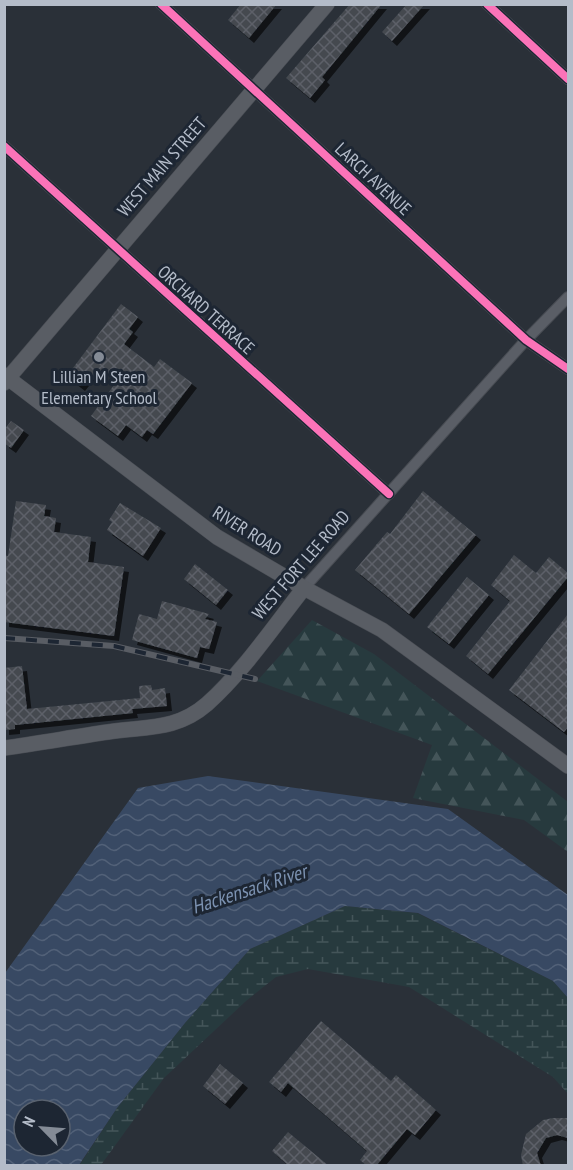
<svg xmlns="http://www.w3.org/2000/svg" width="573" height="1170" viewBox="0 0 573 1170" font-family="'PT Sans Narrow',sans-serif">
  <defs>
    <pattern id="forest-firs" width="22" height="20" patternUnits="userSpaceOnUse" patternTransform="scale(1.5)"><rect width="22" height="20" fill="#273a3e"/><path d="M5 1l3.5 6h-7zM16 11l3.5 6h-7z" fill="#445559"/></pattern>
    <pattern id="wetland-marsh" width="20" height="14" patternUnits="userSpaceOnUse" patternTransform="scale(1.5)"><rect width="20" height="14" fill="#273a3e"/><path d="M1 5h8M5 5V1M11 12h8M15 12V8" fill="none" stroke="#445559"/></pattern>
    <pattern id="water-waves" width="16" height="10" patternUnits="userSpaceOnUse" patternTransform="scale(1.5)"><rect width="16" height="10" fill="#384963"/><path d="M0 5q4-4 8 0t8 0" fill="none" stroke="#526178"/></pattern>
    <pattern id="building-cross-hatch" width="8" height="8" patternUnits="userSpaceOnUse" patternTransform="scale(1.5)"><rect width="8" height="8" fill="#444950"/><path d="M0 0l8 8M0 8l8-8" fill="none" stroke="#5d6168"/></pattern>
    <filter id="shadow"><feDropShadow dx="5" dy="5" stdDeviation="0" flood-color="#0009"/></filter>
  </defs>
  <rect width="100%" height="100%" fill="#2a3038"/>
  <path fill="url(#forest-firs)" d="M312,620l62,34 194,148v50l-44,-32 -111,-22 19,-53 -175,-64z"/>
  <path fill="url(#wetland-marsh)" d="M345,906l72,7 136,68 15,17v96l-15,-17 -144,-90 -101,-18 -32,8 -30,24 -82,77 -63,87 -22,1 38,-58 68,-85 65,-74z"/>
  <path fill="url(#water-waves)" fill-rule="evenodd" d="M208,776l240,33 120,86v103l-15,-17 -135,-68 -73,-7 -95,43 -65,74 -68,85 -38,57h-74v-192l133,-185zM24,1110h36v36h-36z"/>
  <path fill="url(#building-cross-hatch)" filter="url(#shadow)" d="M241,4h36l-28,34 -21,-18z
    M350,4h32l-60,73 3,3 -15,18 -24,-20z
    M407,4h18l-33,37 -10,-9z
    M121,304l17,13 -9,12 4,3 -9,12 30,23 6,-8 32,24 -39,51 -6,-4 -5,7 -16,-12 -8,11 -27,-20 26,-35 -15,-12 -8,11 -6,-4 -8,10 -13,-10z
    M11,421l13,9 -13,18 -7,-5v-13z
    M423,491l53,44 -67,79 -54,-44 32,-38 3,2z
    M16,501l30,4 -2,11 12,2 -2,14 37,5 -3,25 36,5 -10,69 -110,-14v-67l4,1z
    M120,503l41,25 -18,28 -36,-26 5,-8 -3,-2z
    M514,555l22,18 13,-16 19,16v4l-80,97 -22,-18 44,-55 -19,-16z
    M195,564l33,26 -12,15 -32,-26z
    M467,577l22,18 -40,49 -22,-17z
    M162,601l47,13 -4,5 12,3 -8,27 -9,-2 -3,11 -65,-18 7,-26 18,5z
    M568,614v113l-4,5 -55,-42z
    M22,666l5,43 113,-11 -1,-12 12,-1 1,5 13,-2 2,18 -35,3 1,4 -118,12v4l-11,1v-62z
    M321,1021l70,60 5,-6 40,35 -21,25 -8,-6 -31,37h-9l-7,-6 7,-9 -79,-68 -7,9 -12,-10z
    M220,1064l23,19 -18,21 -22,-18z
    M553,1118h15v20l-11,-3 -11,3 -9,15 4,13h-18l-2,-11 5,-21 17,-14z
    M288,1132l41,34h-40l-17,-15z"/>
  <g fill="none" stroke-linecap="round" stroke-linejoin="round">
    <defs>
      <path id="minor" d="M161,4l365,336 42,29
        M487,4l81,75
        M4,146l385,348
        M304,588l222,-248 42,-43"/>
      <path id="secondary" d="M4,375l213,162 87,51 78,42 186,136
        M4,383l323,-379
        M4,748c35,-5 70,-11 104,-16 37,-6 68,-1 99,-28 36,-32 67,-78 97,-116"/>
    </defs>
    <use href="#minor" stroke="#484c53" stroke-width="12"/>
    <use href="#secondary" stroke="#484c53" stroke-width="16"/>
    <use href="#minor" stroke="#5a5e66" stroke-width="10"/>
    <use href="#secondary" stroke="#595d64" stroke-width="15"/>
    <defs>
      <path id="rail" d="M4,638l110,8 141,33"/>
    </defs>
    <use href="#rail" stroke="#595d64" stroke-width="6"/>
    <use href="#rail" stroke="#1d2633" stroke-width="4" stroke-dasharray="11" stroke-linecap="butt"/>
    <defs>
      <path id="cycleway" d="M161,4l365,336 42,29
        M487,4l81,75
        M4,146l385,348"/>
    </defs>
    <use href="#cycleway" stroke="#1d2633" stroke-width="11"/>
    <use href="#cycleway" stroke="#fb73b8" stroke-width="8"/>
  </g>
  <circle fill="#848b96" stroke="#1d2633" stroke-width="2" cx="99" cy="357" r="6"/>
  <g text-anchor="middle" stroke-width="6" stroke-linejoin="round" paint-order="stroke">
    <g font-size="18" fill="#b4bcc9" stroke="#1d2633">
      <text transform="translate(162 167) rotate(-49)" y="6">WEST MAIN STREET</text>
      <text transform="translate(373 179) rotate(43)" y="6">LARCH AVENUE</text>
      <text transform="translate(206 310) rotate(42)" y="6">ORCHARD TERRACE</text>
      <text transform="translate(247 531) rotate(32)" y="6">RIVER ROAD</text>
      <text transform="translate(301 565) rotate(-49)" y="6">WEST FORT LEE ROAD</text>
    </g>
    <g font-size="18" fill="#b4bcc9" stroke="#1d2633">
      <text x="99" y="383">Lillian M Steen<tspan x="99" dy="21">Elementary School</tspan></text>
    </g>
    <g font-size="20" font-style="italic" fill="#7c92b1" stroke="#1d2633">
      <text transform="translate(249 889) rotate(-18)" y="7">Hackensack River</text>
    </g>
  </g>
  <rect width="573" height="1170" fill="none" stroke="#b4bcc9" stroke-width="12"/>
  <g transform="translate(42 1128) rotate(295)"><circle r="28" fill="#1d2633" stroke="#59626f" stroke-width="1.5"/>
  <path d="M0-4.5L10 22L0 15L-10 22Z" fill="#848b96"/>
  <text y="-9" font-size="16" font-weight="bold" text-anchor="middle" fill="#b4bcc9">N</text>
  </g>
</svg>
